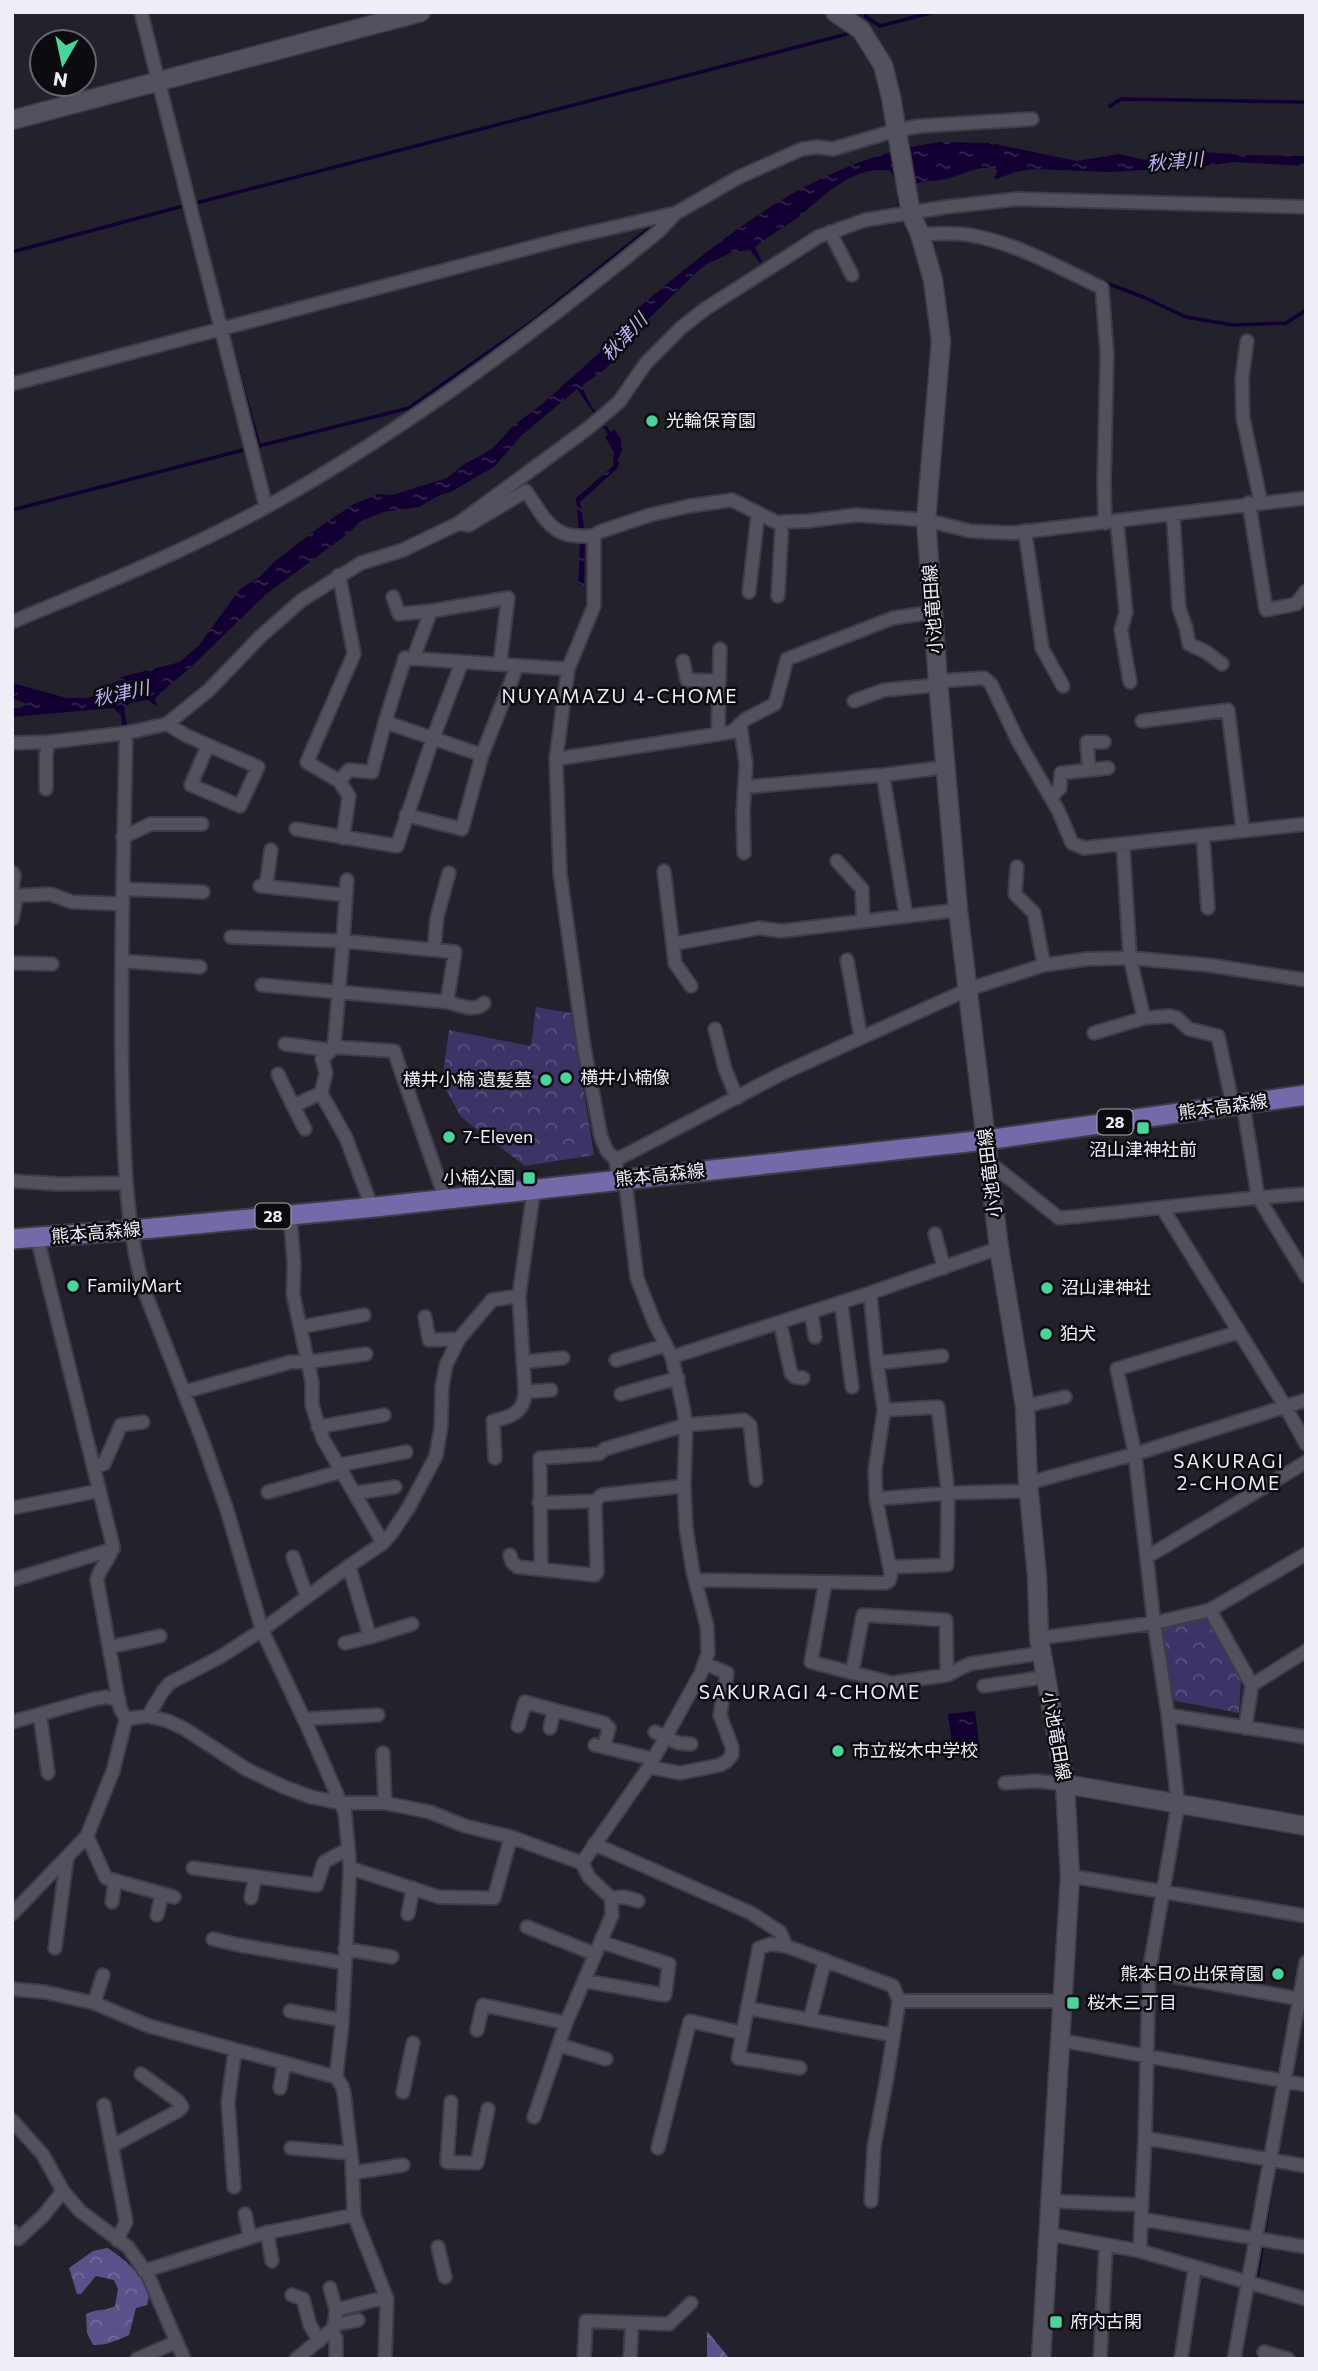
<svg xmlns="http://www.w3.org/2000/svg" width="1318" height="2371" viewBox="0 0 1318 2371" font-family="Commissioner,'Noto Sans JP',sans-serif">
  <defs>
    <pattern id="forest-crowns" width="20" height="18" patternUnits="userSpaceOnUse" patternTransform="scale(1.75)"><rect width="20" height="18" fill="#5c508b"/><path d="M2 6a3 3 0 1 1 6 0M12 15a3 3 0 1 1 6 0" fill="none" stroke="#746a9c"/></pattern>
    <pattern id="park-crowns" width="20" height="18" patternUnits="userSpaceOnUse" patternTransform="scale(1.75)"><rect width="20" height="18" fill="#3e3367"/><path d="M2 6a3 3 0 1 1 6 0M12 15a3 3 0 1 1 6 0" fill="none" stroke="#5a517d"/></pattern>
    <pattern id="water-ripples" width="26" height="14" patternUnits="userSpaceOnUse" patternTransform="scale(1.75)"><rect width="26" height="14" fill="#120032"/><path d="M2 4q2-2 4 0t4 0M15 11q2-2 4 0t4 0" fill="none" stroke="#352650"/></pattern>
  </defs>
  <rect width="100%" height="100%" fill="#22212c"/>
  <path fill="url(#forest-crowns)" d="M107,2248c11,5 42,32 42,45 0,4 -1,8 -2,12l-11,3 -7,27c-11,5 -24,11 -36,10l-6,-12 -1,-19c10,-5 20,-3 29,-8l3,-17 -4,-9 -18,-4 -15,18h-4l-8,-26 24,-17z
    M707,2331l23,28h-23z"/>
  <path fill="url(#park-crowns)" d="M536,1007l35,6 23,142 -69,11 -64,-49 -19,-35 7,-52 82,16z
    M1211,1616l30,64 -2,33 -68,-13 -11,-75z"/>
  <path fill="url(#water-ripples)" d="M940,142l51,1 86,18 42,-7 26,6 45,-9 54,4 62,1v10l-72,-4 -37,5 -88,5 -76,-3 -17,3 -20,7 -2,-1 4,-8c-16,-7 -34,4 -48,8 -9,3 -19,2 -29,4 -7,2 -13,6 -20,10v15h-3l-2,-26 -5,-10c-39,-7 -68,27 -95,48 -14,10 -28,17 -41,28l7,15 -2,1 -10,-13 -17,2 -26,12 -9,7 -57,55 -8,16 -7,7 -22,21 -21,15c0,13 19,35 28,47l4,-2 6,9 1,13 -2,1 -2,15 -38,34 5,31 -1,52h-6l2,-42 -4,-45 37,-32 1,-14 -9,-15 3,-3 -31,-45 -56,47 -26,30 -44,26 -13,4 -19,11 -35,5 -23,9 -11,11 -85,63 -75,73 -32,27 -3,4 2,8 -9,-7 -17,3 -7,6 3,15 -5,1 -1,-10 -8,-7 -101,9v-9h9l6,-4 -15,-6v-15l55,15h19l15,-4 20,-17 59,-15 19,-17 41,-56 21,-13 13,-14 48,-37 32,-21 24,-10 14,1 55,-17 16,-13 29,-16 22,-24 27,-20 87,-78 8,-12 2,-7c92,-77 180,-149 302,-166z
    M975,1711l5,41 -26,4 -6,-42z"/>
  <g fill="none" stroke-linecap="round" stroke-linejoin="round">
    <path stroke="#120032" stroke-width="3.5" d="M865,12l1,5 14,9 54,-14
      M1110,106l11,-7 185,3
      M192,188l3,15
      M202,229l-6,-26 655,-170
      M12,252l175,-47
      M1099,280l44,17 43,20 46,8 54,-2 20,-13
      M229,337l30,109
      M255,447l154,-39 124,-87 119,-95
      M12,510l235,-61
      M1257,2278l21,-129"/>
    <defs>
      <path id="street" d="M141,12l125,495
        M830,232l22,43
        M920,234c16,0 34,-2 50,1 46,8 90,33 132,53l5,66 -3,129 1,40
        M1247,341l-5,37 1,40 18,85
        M12,384l555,-146 109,-25
        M1249,503l17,107 30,-6 10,-13
        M1173,514l6,94 7,20 3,16 17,8 16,12
        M1117,522l9,90 -5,18 9,52
        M463,524l6,1 57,-34c14,20 24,45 52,45 8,0 14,2 21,-4l51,-17 39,-9 43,-6 44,22 32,-1 48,-6 70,5 44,11 43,2 293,-35
        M1025,531l17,117 21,38
        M594,536v70l-26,63 -12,90 4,114 24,174 17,90 6,14 9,9 2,19
        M339,575l15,79 -47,108 32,19 10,15 -6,42
        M749,592l9,-79
        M778,596l4,-74
        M393,597l6,17 32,-3 77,-13 -8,66
        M12,622c86,-36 174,-71 256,-116 140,-78 267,-174 391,-275l17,-18 63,-36 63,-28 15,-2 16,2 64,-19 23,-4 112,-7
        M413,659l18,-48
        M683,661l4,19 32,1
        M854,701l30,-11 44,-4 10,-5 46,-3 7,6 27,57 40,69 14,33 12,5 222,-24
        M1142,721l86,-11 15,121
        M385,722l97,33
        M167,724l20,12 71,31 -18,39 -49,-21 17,-40
        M740,724l6,40 -3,49 1,40
        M126,733c-2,113 -6,227 -4,341 2,72 2,146 22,216l57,146 26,74 35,120 47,100 36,83 5,55 -8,157 -6,52
        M718,734l2,-85
        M12,743l37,-1 77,-9 41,-9 42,-34 52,-54 41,-36 59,-37 42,-13 56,-27 128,-94 32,-27 27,-39 35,-35 24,-19 113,-72 47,-17 81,-13 71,-8 289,8
        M556,759l176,-27 14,-13 29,-15 12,-45 106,-41 41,-6
        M1089,770l-2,-28h17
        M883,775l23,141
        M339,781l10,-11 23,2 13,-50 20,-64 163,11
        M745,787l138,-12 63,-8
        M46,789v-34l3,-13
        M1051,797l9,-9 1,-15 47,-5
        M406,815l56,14 20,-74 35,-89
        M296,829l101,17 36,-108 29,-76
        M1203,836l5,72
        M123,837l28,-13h51
        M1123,845l7,113 14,60
        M837,861l25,28 1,32
        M1017,867l-2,27 19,19 10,52
        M664,871l11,92 16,23
        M12,872l2,3 -2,16
        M260,886l86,9
        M266,886l5,-36
        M123,889l80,3
        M12,896l38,-2 22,8 51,2
        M12,897l3,8 -3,14
        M231,937l112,4 -9,106 60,4 49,141
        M673,944l86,-16 22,3 177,-21
        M434,949l3,-32 12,-44
        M847,960l14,78
        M122,961l78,6
        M12,963l40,1
        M262,985l185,17 8,-50 -112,-11 4,-61
        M447,1002c12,3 28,11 37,1
        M715,1029l10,40 12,29
        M1094,1033l50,-15 26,-2 7,2 12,11 29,7 15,70
        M285,1044l44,6
        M334,1047l-12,12 4,14 -5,20 25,45 22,59
        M278,1074l15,32
        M1243,1104l15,93 48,79
        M305,1129l-12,-23 28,-13
        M616,1160l165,-86 188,-85 75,-24 43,-6 43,-1 78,7 98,15
        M989,1162l70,56c82,-7 164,-19 247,-24
        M12,1181l47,3 66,-1
        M1163,1209l122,197 21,38
        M290,1214l4,50 -1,30 19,88v23l11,34 60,104
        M935,1234l9,34
        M870,1293l7,70 7,47 -9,60 1,29
        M841,1302l11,85
        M811,1312l4,25
        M425,1317l4,23 30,-1
        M780,1322l11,51 4,4 8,1
        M300,1327l64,-12
        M1239,1332l-122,37 18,85 19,169 14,92 10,90 -29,167 -4,166 161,28
        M672,1357l198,-64 129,-45
        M616,1360l50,-15
        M523,1362l40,-4
        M877,1363l65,-7
        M184,1392l107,-30h17l58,-8
        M525,1392l-6,-96 15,-108
        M621,1394l57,-16
        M1025,1406l40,-9
        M884,1410l54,-3 10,86 -1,72 -57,2
        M318,1427l66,-12
        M495,1458l-2,-37c18,-4 31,-8 32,-29l26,-2
        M339,1465l67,-13
        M93,1466l11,-2 17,-39 22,-3
        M1028,1483l107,-29 171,-54
        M268,1492l75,-21
        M356,1493l39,-6
        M539,1503l56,-2
        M12,1508l86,-17
        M510,1555l2,7 6,5 77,8 2,-3 -2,-71 7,-6 82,-9
        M293,1557l14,40
        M1147,1557l159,-95
        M349,1566l21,71 42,-13
        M541,1568l-1,-110 59,-4 6,-5 81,-24 58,-5 6,5 6,55
        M12,1580l101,-31
        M695,1580l190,3 4,-2 2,-7 -15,-75 72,-6 80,-2
        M825,1584l-14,78 81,21 55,-8 22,-11 73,-11
        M1210,1610l42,75 -7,43
        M1039,1638l115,-15 56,-13 96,-56
        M345,1643l25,-6
        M110,1647l50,-11
        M852,1673l11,-58 83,5 1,55
        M1252,1685l54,-34
        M984,1686l61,-9
        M40,1715l8,58
        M1168,1715l138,22
        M148,1716l15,-25 7,-8 50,-26 42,-27 87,-64 34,-23 8,-9 18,-27 27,-51 5,-29 1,-40 4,-22 13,-26 33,-39 27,-4
        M126,1719l22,-3 20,5 17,8 61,40 38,18 27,10 30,6h44l45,9 35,14 46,11 71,26 7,14 22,21 1,17 -46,108 -32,94
        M304,1719l74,-4
        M12,1722l82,-23 12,-2 13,3
        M518,1726l7,-24 29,8
        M550,1728l4,-18 50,13 5,5 -5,19
        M655,1732l23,11 13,1
        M595,1745l58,14
        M383,1753l2,50
        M649,1767l31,6 40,-8 7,-4 5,-6v-8l-12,-32 7,-42 -21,-9
        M1005,1783l31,-2 29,3
        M87,1836l19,42 68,19
        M594,1844l157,69 29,19 6,14 107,40 6,15 -12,76 -13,70 -3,54
        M582,1863l67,-96 52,-94 7,-20 -1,-27 -14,-54 -7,-44 -2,-42 2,-61 -3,-19 -11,-49 -18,-35 -17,-44 -12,-99
        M193,1868l124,17 7,-23 24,-13
        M350,1868l89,29 55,1 17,-61
        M1070,1876l236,40
        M251,1898l4,-22
        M611,1898l14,-1 13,4
        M112,1902l3,-21
        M12,1914l75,-78 26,-65 13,-52 -6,-11 -23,-128c2,-13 14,-21 16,-34l-76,-309
        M408,1914l5,-26
        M157,1915l5,-21
        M527,1927l68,27
        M213,1939l26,6 106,18
        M786,1946l-15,-2 -12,4 -21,110 62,10
        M55,1948l12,-90
        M345,1949l47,8
        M1149,1972l157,28
        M585,1981l80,14 4,-31 -68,-22
        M12,1989l33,3 49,11 55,23 187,51 6,9 2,7 8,70 2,52 33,84 -2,60
        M899,2001h163
        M94,2003l9,-28
        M747,2008l145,27
        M290,2011l52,9
        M810,2019l15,-59
        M477,2030l6,-25 83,18
        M1059,2040l247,45
        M559,2045l47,14
        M280,2088l4,-24
        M403,2092l10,-49
        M451,2102l-4,60 30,1 11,-54
        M104,2105l22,117 -9,18
        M12,2120l31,35 20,36 17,20 48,36 20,28 36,84
        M1145,2138l-4,81 165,28
        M112,2146l66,-35 4,-4 -4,-6 -37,-27
        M291,2148l59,5
        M658,2148l32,-127 53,12
        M352,2173l51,-8
        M234,2187l-6,-85 7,-52
        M1050,2201l92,4
        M245,2214l5,23
        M12,2231l6,8 25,-23 20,-25
        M267,2232l5,29
        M1048,2234l92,17 166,48
        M438,2247l7,30
        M1140,2251l1,-32
        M144,2271l121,-38 89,-18
        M330,2288l6,22
        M292,2295l11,4 7,26 9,16
        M334,2325l24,-5
        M331,2330l5,8v21
        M1264,2352l24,7
        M137,2359l39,-17
        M296,2359l38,-31 2,-18 38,-10 13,-1
        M584,2359l2,-38 83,3 22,-21
        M630,2359l2,-36
        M1100,2359l6,-114
        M1181,2359l14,-92
        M1234,2359l72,-397"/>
      <path id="secondary" d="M835,12l26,18 22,35 8,32 20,117 9,20 13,46 8,61 -15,179 12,161 20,229 41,338 26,158 3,77 9,93 2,62 26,146 5,92 -29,483
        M12,120l409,-108
        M1065,1784l241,42"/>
      <path id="primary" d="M12,1239l121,-9 242,-23 611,-67 320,-45"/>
    </defs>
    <use href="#street" stroke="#3e3c46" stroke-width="16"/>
    <use href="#secondary" stroke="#3e3c46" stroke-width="21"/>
    <use href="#primary" stroke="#3e3c46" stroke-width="23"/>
    <use href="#street" stroke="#52515e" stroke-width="12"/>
    <use href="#secondary" stroke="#52515e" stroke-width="18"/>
    <use href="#primary" stroke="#7669a9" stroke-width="19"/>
  </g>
  <g fill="#4ad49c" stroke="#0c0b10" stroke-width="2.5">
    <circle cx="652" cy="421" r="7"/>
    <circle cx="566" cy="1078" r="7"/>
    <circle cx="546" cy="1080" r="7"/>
    <rect x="1136" y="1121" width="14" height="14" rx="3.5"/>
    <circle cx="449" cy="1137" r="7"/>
    <rect x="522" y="1171" width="14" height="14" rx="3.5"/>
    <circle cx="73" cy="1286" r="7"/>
    <circle cx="1047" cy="1288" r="7"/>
    <circle cx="1046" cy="1334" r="7"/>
    <circle cx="838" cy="1751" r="7"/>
    <circle cx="1278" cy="1974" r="7"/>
    <rect x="1066" y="1996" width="14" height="14" rx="3.5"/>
    <rect x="1049" y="2315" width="14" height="14" rx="3.5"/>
  </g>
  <g text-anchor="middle" stroke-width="5" stroke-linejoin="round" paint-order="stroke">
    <g fill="#0c0b10" stroke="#abaab1" stroke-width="2">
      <rect x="1097.5" y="1109.5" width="35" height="25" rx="5"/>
      <rect x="255.5" y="1203.5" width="35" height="25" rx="5"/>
    </g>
    <g font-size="16" font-weight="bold" fill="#efeef6">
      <text x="1115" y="1128">28</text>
      <text x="273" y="1222">28</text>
    </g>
    <g font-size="18" fill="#efeef6" stroke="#0c0b10" text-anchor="start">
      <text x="666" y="427">光輪保育園</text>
      <text x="580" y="1084">横井小楠像</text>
      <text x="532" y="1086" text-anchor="end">横井小楠 遺髪墓</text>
      <text x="463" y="1143">7-Eleven</text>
      <text x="1143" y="1156" text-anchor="middle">沼山津神社前</text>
      <text x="515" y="1184" text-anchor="end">小楠公園</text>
      <text x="87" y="1292">FamilyMart</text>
      <text x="1061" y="1294">沼山津神社</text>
      <text x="1060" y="1340">狛犬</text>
      <text x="852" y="1757">市立桜木中学校</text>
      <text x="1264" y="1980" text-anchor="end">熊本日の出保育園</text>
      <text x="1087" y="2009">桜木三丁目</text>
      <text x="1070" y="2328">府内古閑</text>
    </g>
    <g font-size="18" fill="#efeef6" stroke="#0c0b10">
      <text transform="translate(933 609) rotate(-94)" y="6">小池竜田線</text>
      <text transform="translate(1223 1107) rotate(-8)" y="6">熊本高森線</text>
      <text transform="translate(990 1173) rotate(-97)" y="6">小池竜田線</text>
      <text transform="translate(660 1175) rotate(-6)" y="6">熊本高森線</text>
      <text transform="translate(96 1233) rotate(-5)" y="6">熊本高森線</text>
      <text transform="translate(1056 1736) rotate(80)" y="6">小池竜田線</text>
    </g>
    <g font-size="19" font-style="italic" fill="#beb3f9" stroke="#0c0b10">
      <text transform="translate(1175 161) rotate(-5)" y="7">秋津川</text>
      <text transform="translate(624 337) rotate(-47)" y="7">秋津川</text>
      <text transform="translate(121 693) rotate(-12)" y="7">秋津川</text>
    </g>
    <g font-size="19" letter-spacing="2" fill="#efeef6" stroke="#0c0b10">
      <text x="620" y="703">NUYAMAZU 4-CHOME</text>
      <text x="1229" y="1468">SAKURAGI<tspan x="1229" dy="22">2-CHOME</tspan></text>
      <text x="810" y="1699">SAKURAGI 4-CHOME</text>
    </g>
  </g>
  <rect width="1318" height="2371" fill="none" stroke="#efeef6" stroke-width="28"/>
  <g transform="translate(63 63) rotate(189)"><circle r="33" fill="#0c0b10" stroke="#67666c" stroke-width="2"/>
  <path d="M0-5L12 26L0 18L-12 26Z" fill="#4ad49c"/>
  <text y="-10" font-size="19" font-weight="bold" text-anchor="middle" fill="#efeef6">N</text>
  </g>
</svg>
